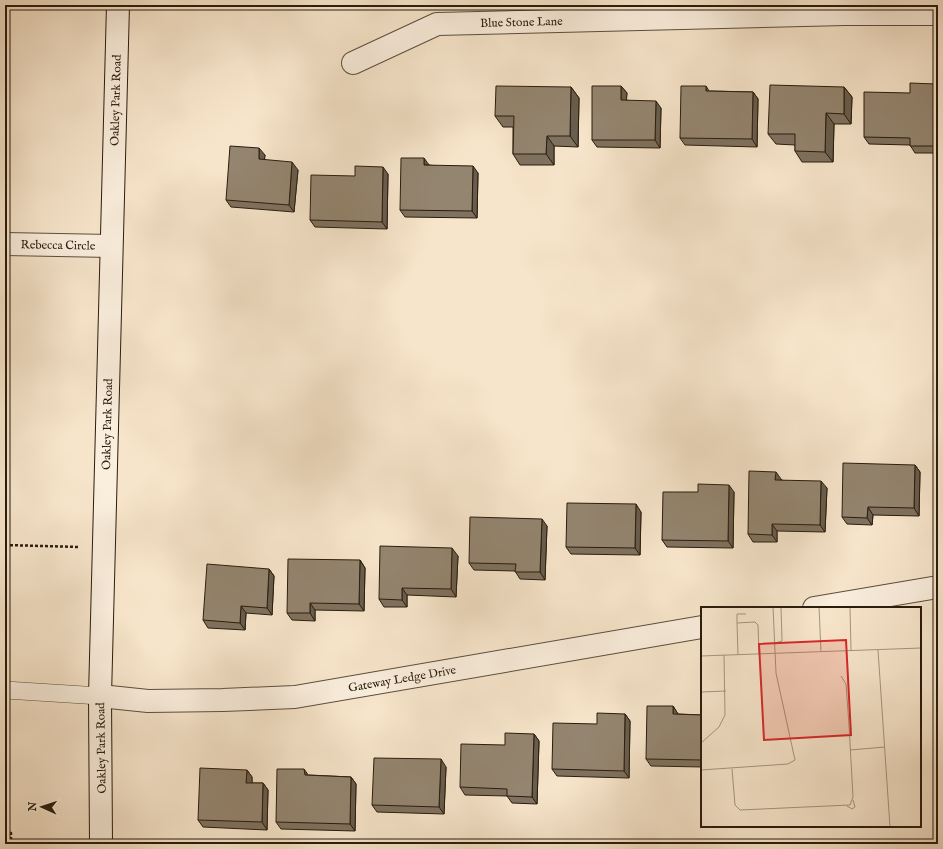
<svg xmlns="http://www.w3.org/2000/svg" width="943" height="849" viewBox="0 0 943 849" font-family="'IM FELL English',serif">
  <rect width="100%" height="100%" fill="#f7e5cb"/>
  <filter id="stains"><feTurbulence type="fractalNoise" baseFrequency=".005" numOctaves="4"/><feColorMatrix values="0 0 0 0 .2 0 0 0 0 .09 0 0 0 0 .02 0 0 0 .5 -.17"/></filter>
  <radialGradient id="worn" r=".72"><stop offset=".6" stop-color="#630" stop-opacity="0"/><stop offset="1" stop-color="#630" stop-opacity=".3"/></radialGradient>
  <g fill="none" stroke-linecap="round" stroke-linejoin="round">
    <defs>
      <path id="lane" d="M5,690l95,6"/>
      <g id="street">
        <path id="s1" d="M353,63l84,-39 408,-10h93"/>
        <path id="s2" d="M5,244l106,2"/>
        <path d="M814,608l124,-21"/>
        <path id="s3" d="M100,696l48,5 75,-1 72,-3 407,-70"/>
      </g>
      <g id="secondary">
        <path id="s4" d="M101,844l-1,-148 18,-691"/>
      </g>
    </defs>
    <use href="#lane" stroke="#5c4e3c" stroke-width="18"/>
    <use href="#street" stroke="#5c4e3c" stroke-width="24"/>
    <use href="#secondary" stroke="#291c0d" stroke-width="24"/>
    <path stroke="#291c0d" stroke-width="2.5" stroke-dasharray="3 2" stroke-linecap="butt" d="M5,545l74,2
      M5,833h6v11"/>
    <use href="#lane" stroke="#faeedd" stroke-width="17"/>
    <use href="#street" stroke="#faeedd" stroke-width="22"/>
    <use href="#secondary" stroke="#faeedd" stroke-width="22"/>
  </g>
  <path fill="#7f7260" stroke="#291c0d" d="M621,86l6,7 -1,7 35,8 -1,40 -63,-1 -5,-7z
    M938,86v67h-23l-5,-8 -41,-1 -5,-7 46,-44z
    M571,87l8,11 -1,49 -24,-1v19h-34l-7,-11v-27h-10l-8,-11z
    M844,87l8,10 -1,27h-17l-1,38h-31l-7,-11v-6l-19,-1 -8,-10z
    M710,91l43,1 5,7 -1,48 -72,-2 -5,-7z
    M265,155l-1,5 34,10 -4,42 -63,-5 -5,-7z
    M429,165l49,8 -1,45 -72,-1 -5,-7z
    M388,174l-1,55 -72,-2 -5,-7 45,-44z
    M915,465l5,7 -1,44 -46,-1 -1,10 -25,-1 -5,-7z
    M781,479v1l46,8 -2,44 -48,-1v11h-24l-5,-8z
    M698,492h36l-1,56 -66,-1 -5,-7z
    M641,512l-1,43 -69,-1 -5,-7z
    M547,526l-2,54 -25,-1 -5,-8 -41,-1 -5,-7z
    M458,556l-2,41 -49,-2v12h-23l-5,-8z
    M360,560l5,8 -1,43 -49,-1v11l-23,-1 -5,-7z
    M269,569l5,7 -2,39 -26,-2 -1,17 -37,-2 -5,-8z
    M673,706l5,8 24,1v52l-51,-1 -5,-7z
    M625,714l5,7 -1,57 -72,-2 -5,-7 45,-45z
    M534,734l5,7 -2,63 -25,-1 -5,-7 -42,-1 -5,-8z
    M446,767l-2,47 -67,-2 -5,-7z
    M247,770l5,7v6h11l5,7 -1,40 -64,-3 -5,-7z
    M309,775l42,2 5,7 -1,47 -74,-2 -5,-7z"/>
  <path fill="#685d4e" stroke="#291c0d" d="M936,84l2,2v64l-3,-4z
    M621,86l6,7 -1,15 -5,-8z
    M706,86l5,8 -5,-3z
    M571,87l8,11 -1,49 -8,-11z
    M844,87l8,10 -1,27 -7,-10z
    M753,92l5,7 -1,48 -5,-8z
    M656,101l5,7 -1,40 -5,-8z
    M826,113l8,11 -1,38 -8,-10z
    M547,136l7,10v19l-8,-11z
    M259,148l6,7 -1,12 -5,-8z
    M424,158l5,7h-5z
    M292,162l6,8 -4,42 -5,-7z
    M473,166l5,7 -1,45 -5,-7z
    M383,167l5,7 -1,55 -5,-7z
    M915,465l5,7 -1,44 -5,-8z
    M776,472l5,7 -1,8 -5,-7z
    M821,481l6,7 -2,44 -5,-7z
    M729,485l5,7 -1,56 -5,-7z
    M636,504l5,8 -1,43 -5,-7z
    M868,507l5,8 -1,10 -5,-7z
    M542,519l5,7 -2,54 -5,-8z
    M772,524l5,7v11l-5,-7z
    M452,548l6,8 -2,41 -5,-8z
    M360,560l5,8 -1,43 -5,-7z
    M269,569l5,7 -2,39 -5,-7z
    M402,588l5,7v12l-5,-7z
    M310,603l5,7v11l-5,-8z
    M241,606l5,7 -1,17 -5,-7z
    M673,706l5,8v8l-5,-8z
    M625,714l5,7 -1,57 -5,-7z
    M534,734l5,7 -2,63 -5,-7z
    M441,759l5,8 -2,47 -5,-7z
    M304,769l5,7 -4,-1z
    M247,770l5,7v13l-6,-7z
    M351,777l5,7 -1,47 -5,-7z
    M263,783l5,7 -1,40 -5,-8z"/>
  <path fill="#948570" stroke="#291c0d" d="M910,83l26,1 -1,62h-25v-8l-46,-1v-45l46,1z
    M770,85l74,2v27l-18,-1 -1,39 -30,-1v-17h-27z
    M496,86l75,1 -1,49h-23l-1,18h-33l1,-38h-19z
    M592,86h29v14l35,1 -1,39h-63z
    M681,86h25v5l47,1 -1,47 -72,-1z
    M230,146l29,2v11l33,3 -3,43 -63,-5z
    M401,158h23v7l49,1 -1,45 -72,-1z
    M355,166l28,1 -1,55 -72,-2 1,-45 44,1z
    M937,446h1v57h-2z
    M843,463l72,2 -1,43 -46,-1 -1,11 -25,-1z
    M749,471l27,1 -1,8 46,1 -1,44 -48,-1v11l-24,-1z
    M698,484l31,1 -1,56 -66,-1 1,-48h35z
    M567,503l69,1 -1,44 -69,-1z
    M470,517l72,2 -2,53h-25l1,-8 -47,-1z
    M380,546l72,2 -1,41 -49,-1v12l-23,-1z
    M288,559l72,1 -1,44 -49,-1v10h-23z
    M207,564l62,5 -2,39 -26,-2 -1,17 -37,-3z
    M647,706h26v8l29,1v45l-56,-1z
    M597,713l28,1 -1,57 -72,-2 1,-46 44,1z
    M505,733l29,1 -2,63 -25,-1v-7l-47,-2 1,-43 44,1z
    M374,758l67,1 -2,48 -67,-2z
    M200,768l47,2 -1,13h17l-1,39 -64,-2z
    M277,769h27l1,6 46,2 -1,47 -74,-2z"/>
  <g text-anchor="middle" stroke-width="3.5" stroke-linejoin="round" paint-order="stroke">
    <g font-size="12" fill="#291c0d" stroke="#faeedd">
      <text dy="4" stroke="none"><textPath href="#s1" startOffset="177">Blue Stone Lane</textPath></text>
      <text dy="4" stroke="none"><textPath href="#s4" startOffset="744">Oakley Park Road</textPath></text>
      <text dy="4" stroke="none"><textPath href="#s2" startOffset="53">Rebecca Circle</textPath></text>
      <text dy="4" stroke="none"><textPath href="#s4" startOffset="420">Oakley Park Road</textPath></text>
      <text dy="4" stroke="none"><textPath href="#s3" startOffset="304">Gateway Ledge Drive</textPath></text>
      <text transform="translate(101 748) rotate(-91)" y="4">Oakley Park Road</text>
    </g>
  </g>
  <g transform="translate(701 607)">
    <rect width="220" height="220" fill="#f7e5cb"/>
    <path fill="none" stroke="#a5957f" stroke-width="1" d="M118,0l2,45M149,0l1,44M36,16v-9h9M74,36l7,-2 -1,-34M177,43l12,177M37,48l-1,-32 18,-1 3,3 1,29M0,49l220,-8M0,85l25,-1M0,136l18,-16 6,-12 -1,-60M149,143l35,-3M31,162l3,36 5,5 110,-5 3,-8 -4,-72 -3,-41 -5,-8M0,163l87,-6 7,-4 -19,-87 -3,-66M146,199l5,3 3,-2 -2,-7"/>
    <path fill="#d62828" fill-opacity="0.15" stroke="#d62828" stroke-width="2" d="M145,33l5,95 -87,5 -5,-96z"/>
    <rect width="220" height="220" fill="none" stroke="#291c0d" stroke-width="2"/>
  </g>
  <rect width="943" height="849" fill="none" stroke="#f7e5cb" stroke-width="20"/>
  <rect x="6" y="6" width="931" height="837" fill="none" stroke="#291c0d" stroke-width="2"/>
  <rect x="10" y="10" width="923" height="829" fill="none" stroke="#291c0d"/>
  <g transform="translate(42 807) rotate(273)" stroke="#faeedd" stroke-width="3" paint-order="stroke">
  <path d="M0-3L7 15L0 10L-7 15Z" fill="#291c0d"/>
  <text y="-6" font-size="11" font-weight="bold" text-anchor="middle" fill="#291c0d">N</text>
  </g>
  <rect width="100%" height="100%" filter="url(#stains)"/>
  <rect width="100%" height="100%" fill="url(#worn)"/>
</svg>
